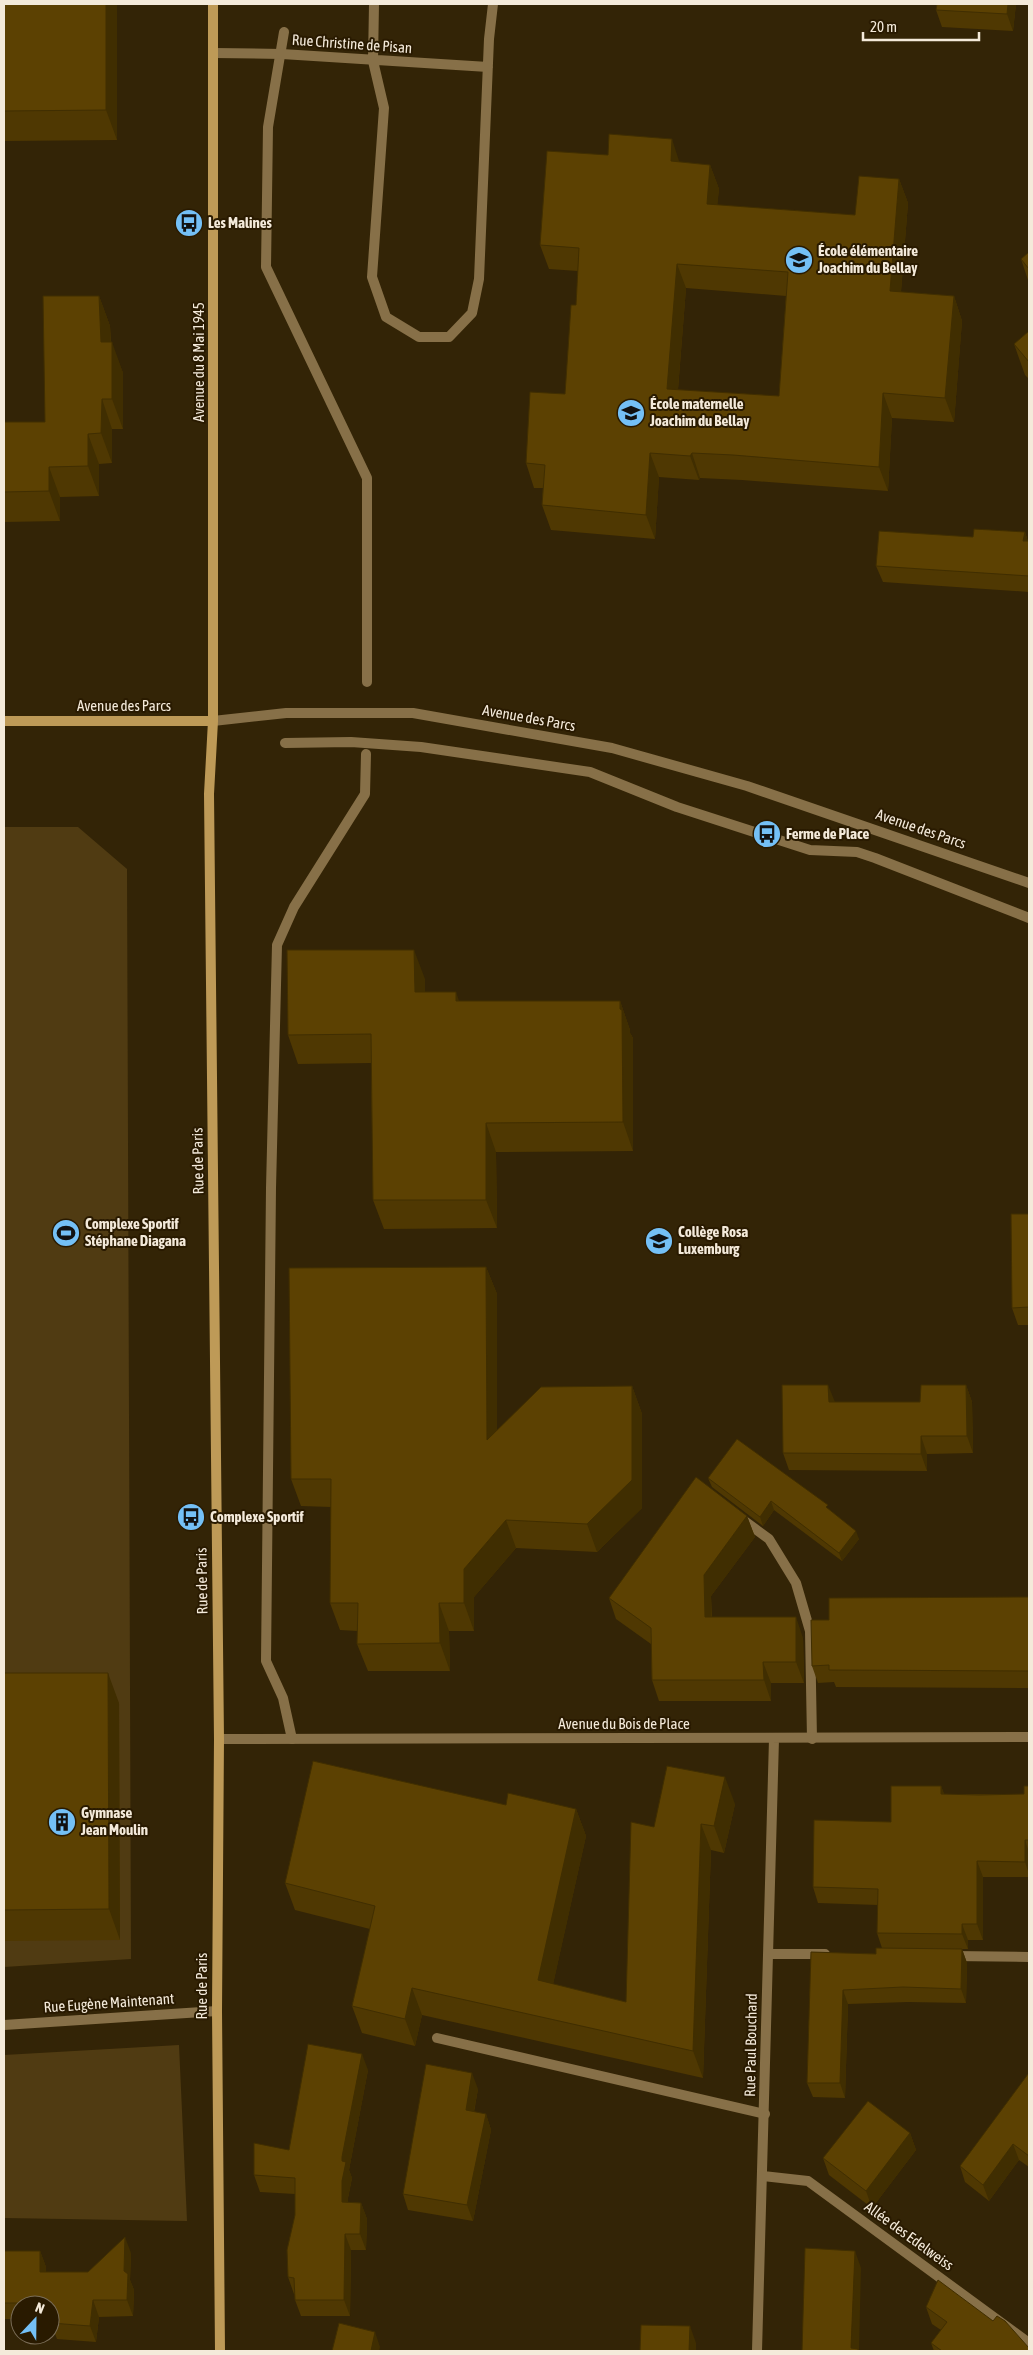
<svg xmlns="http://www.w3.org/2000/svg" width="1033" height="2355" viewBox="0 0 1033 2355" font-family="'Asap Condensed',sans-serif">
  <rect width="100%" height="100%" fill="#332406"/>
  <path fill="#503b12" d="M4,827h74l49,42 4,1090 -127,8z
    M179,2045l8,176 -183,-3v-163z"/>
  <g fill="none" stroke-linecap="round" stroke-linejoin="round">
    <path stroke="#877048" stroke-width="10" d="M284,32l-16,95 -2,140 101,211v204
      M739,1517l30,22 27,44 14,48 2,108
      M292,1739l-9,-41 -17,-37 5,-473 6,-243 17,-38 71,-113 1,-40
      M437,2038l328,76"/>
    <path stroke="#877048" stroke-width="10" d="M374,4l-1,57 11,47 -12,169 14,40 33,20h30l23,-24 7,-34 10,-240 4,-35
      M214,53l68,1 206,13
      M213,721l73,-8h127l199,35 135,38 282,97
      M285,743l66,-1 70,5 169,25 87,35 133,43 47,2 18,6 154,60
      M219,1739l810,-2
      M768,1954h57
      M952,1956l77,1
      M4,2025l213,-14
      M763,2176l45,5 221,162
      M757,2351l17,-612"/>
    <path stroke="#be9a57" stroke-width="10" d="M213,4v717l-4,73 10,945 -2,272 3,340
      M4,721h209"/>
  </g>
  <path fill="#4f3802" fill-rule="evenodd" d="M4,4h113v136l-113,1z
    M937,4h79l-3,27 -71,-4 -6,-17z
    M608,155l102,10 9,24 -2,16 138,10 44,-36 9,24 -7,89 53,4 8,25 -8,101 -62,-4 -4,73 -146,-11 -42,-2 -1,2 -40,-3 -4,62 -104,-9 -9,-25 1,-17h-9l-8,-25 39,-69 11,-89 2,-34 -29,-2 -9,-24zM686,288l100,8 -7,100 -101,-6z
    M1029,252v31l-8,-24z
    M99,296l11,30 1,16 12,31v56h-11v34l-13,1v32l-39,1v24l-56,1v-100h41z
    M1029,331v48l-4,-4 -11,-31z
    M1025,532l3,9h1v51l-146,-10 -7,-16 97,-29z
    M425,979v13l34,9h161l10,29v3l3,5v113l-137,1 1,76 -113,1 -11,-29 -2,-137 -73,1 -10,-29z
    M1029,1214v111h-11l-6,-17z
    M486,1267l11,27v137l135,-45 10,28v94l-45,44 -81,-4 -42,49v34h-25l1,40h-82l-11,-27 1,-13 -18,-1 -10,-27 1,-96 -30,-1 -10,-27z
    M966,1385l6,17 1,51 -46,1v17l-138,-1 -6,-17 51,-51h86z
    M708,1478l122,32 29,29 -17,22 -68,-51 -11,16 -51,-39z
    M747,1516l8,21 -44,59 1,21 91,21 1,45h-33v18h-112l-7,-21 -1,-36 -35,-25 -7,-21z
    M1029,1597v91l-193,-1 -2,-5 -16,1 -6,-17 17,-46z
    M4,1673l115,30 1,237 -116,1z
    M941,1786l3,8h80l5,-8v91h-46v63h-15v9h-6l5,14 -1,40 -58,-1 -60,2 -3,94 -32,-1 -6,-14 4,-131 65,2 6,-6 -5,-15 1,-28 -60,-2 -5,-16 78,-65z
    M735,1804l-11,49 -13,-3 -8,228 -281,-63 -7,31 -53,-13 -10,-27 18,-77 -75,-19 -10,-27 221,-78 70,4 10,27 -33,148 73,18 28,-175z
    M368,2070l-19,100 3,8 -4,20v4l13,1 6,16 -1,31h-15l-1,66h-49l-6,-16v-6h-1l-6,-17 7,-62v-21l-35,-2 -6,-17 35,-25z
    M1029,2074v93l-10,-7 -30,41 -24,-19 -5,-16z
    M478,2089l-4,23 12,2 5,16 -18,91 -65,-11 -5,-16z
    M910,2133l6,17 -44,58 -43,-33 -6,-17z
    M4,2251h36l6,16v5h42l43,-19 -1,27 4,10 -1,26 -34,1 -3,25 -39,-3 -6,-16v-4h-1v-14h-30v14h-16z
    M926,2307l100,39 3,5h-95l-3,-8 10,-13 -9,-6z"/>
  <path fill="#402e01" d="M106,4h11v136l-11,-30z
    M1008,4h8l-3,27 -6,-17z
    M672,139l8,25 -9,-3z
    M710,165l9,24 -4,40 -8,-25z
    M899,179l9,24 -9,113 -9,-25z
    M677,264l9,24 -10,125 -9,-24z
    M99,296l11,30 2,46 -11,-30z
    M954,296l8,25 -8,101 -9,-24z
    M112,342l11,31v56l-11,-30z
    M883,393l9,25 -4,73 -9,-24z
    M102,399l10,30v34l-11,-30z
    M88,434l11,30v32l-11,-30z
    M650,453l9,24 -4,62 -9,-24z
    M692,453l8,25 -1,2 -9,-24z
    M49,467l11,30v24l-11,-30z
    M1025,532l4,13 -6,-4z
    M414,950l11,29v42l-10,-29z
    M456,992l10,29 -10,-20z
    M620,1001l10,29v3l3,5v113l-10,-29z
    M486,1123l10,29 1,76 -11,-28z
    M486,1267l11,27v174l-10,-28z
    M828,1385l7,17h-6z
    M966,1385l6,17 1,51 -6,-17z
    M632,1386l10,28v94l-45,44 -10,-28z
    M921,1436l6,18v17l-6,-17z
    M771,1501l3,9 -11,16 -3,-9z
    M747,1516l8,21 -44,59 1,42 -7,-21 -1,-42z
    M506,1520l10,28 -42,49v34l-10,-28v-34z
    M856,1531l3,8 -17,22 -3,-8z
    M439,1603l10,28 1,40 -10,-28z
    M796,1617l7,21 1,45 -8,-21z
    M763,1662l8,21v18l-7,-21z
    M108,1673l11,30 1,237 -11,-31z
    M725,1777l10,27 -11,49 -10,-27z
    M941,1786l6,15 -6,-7z
    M576,1809l10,27 -38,171 -10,-27z
    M701,1824l10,26 -8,228 -10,-27z
    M1025,1840l4,12v22l-4,-12z
    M977,1861l6,16v63l-6,-16z
    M962,1924l6,16v9l-6,-15z
    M962,1949l5,14 -1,40 -5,-14z
    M412,1988l10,27 -7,31 -10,-27z
    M843,1990l5,14 -3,94 -5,-15z
    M362,2054l6,16 -19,100 3,8 -4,20v20l-6,-16v-45z
    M472,2073l6,16 -7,37 -5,-16z
    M486,2114l5,16 -18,91 -6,-16z
    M910,2133l6,17 -44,58 -6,-17z
    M1013,2144l6,16 -30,41 -6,-16z
    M361,2203l6,16 -1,31 -6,-16z
    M345,2234l6,16 -1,66 -6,-16z
    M125,2237l6,16 -1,27 4,10 -1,26 -6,-16 -3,-29z
    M40,2251l6,16v21l-6,-16z
    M855,2251l6,17 -2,83h-7l-1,-3z
    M93,2300l6,17 -3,25 -6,-16z
    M690,2326l6,17v8h-7z
    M375,2332l5,15 -1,4h-8z"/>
  <path fill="#5c4102" stroke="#402e01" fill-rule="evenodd" d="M4,4h102v106l-102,1z
    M937,4h71l-1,10 -71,-4z
    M609,134l63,5 -1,22 39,4 -3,39 148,11 4,-39 40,3 -9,112 64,5 -9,102 -62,-5 -4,74 -146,-12 -41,-2 -2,3 -40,-3 -4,62 -104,-10 3,-40 -19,-2 4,-71 35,2 6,-89h5l3,-57 -39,-3 7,-94 61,4zM677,264l111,8 -9,124 -112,-7z
    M1029,252v17l-8,-10z
    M43,296h56l2,46h11v57h-10l-1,34 -13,1v32l-39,1v24l-45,1v-70h41z
    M1029,331v31l-15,-18z
    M974,529l51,3 -2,9h6v35l-153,-10 3,-35 94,6z
    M287,950h127l1,42h41v9h164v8l2,1 1,112 -137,1v77h-113l-2,-166 -83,1z
    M1011,1214h18v93l-17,1z
    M486,1267l1,173 54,-53 91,-1v94l-45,44 -81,-4 -42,49v34h-25l1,40 -83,1 1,-41h-28l1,-124h-40l-2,-211z
    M782,1385h46l1,17h91l1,-17h45l1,51h-46v18l-138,-1z
    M737,1439l91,66 -2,2 30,24 -17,22 -68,-52 -11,16 -52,-39z
    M696,1477l51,39 -43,59 1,42h91v45h-33l1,18h-112l-1,-52 -42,-30z
    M1029,1597v74l-200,-1v-5l-17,1 -1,-46h18v-22z
    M4,1673h104l1,236 -105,1z
    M313,1761l193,44 2,-12 68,16 -38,171 88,22 5,-180 23,5 13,-61 58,11 -11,49 -13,-2 -8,227 -281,-63 -7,31 -53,-13 23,-100 -90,-23z
    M891,1786h50v8l38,1 45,-1v-8h5v54h-4v22l-48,-1v63h-15v10l-85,-1 1,-44 -65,-2 1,-67 77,2z
    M876,1948l86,1 -1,40 -58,-2 -60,3 -3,93h-33l4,-131 65,2z
    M308,2044l54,10 -20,103v4l4,1 -4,19v21l19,1 -1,31h-15l-1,66h-49l-1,-22 -6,-1 -1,-27 8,-35v-37l-41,-3v-32l35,7z
    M426,2064l46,9 -6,37 20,4 -19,91 -64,-11z
    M1028,2074h1v82l-16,-12 -30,41 -23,-19z
    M868,2101l42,32 -44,58 -43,-33z
    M125,2237l-1,34 4,3 -1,26h-34l-3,26 -39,-3 1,-20h-48v-52h36v21h48z
    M805,2248l50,3 -4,97 7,1v2h-56z
    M938,2280l55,41 4,-5 8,5 24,27v3h-87l-11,-8 16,-21 -21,-15z
    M339,2323l36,9 -4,19h-39z
    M641,2325l49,1 -1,25h-49z"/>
  <defs>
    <symbol id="bus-disc" viewBox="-11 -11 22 22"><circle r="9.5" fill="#74c0f6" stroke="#291a00"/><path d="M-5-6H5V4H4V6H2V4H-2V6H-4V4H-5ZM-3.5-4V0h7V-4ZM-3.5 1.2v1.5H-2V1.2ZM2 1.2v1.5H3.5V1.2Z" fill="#111"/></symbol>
    <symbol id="school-disc" viewBox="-11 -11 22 22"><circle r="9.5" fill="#74c0f6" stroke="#291a00"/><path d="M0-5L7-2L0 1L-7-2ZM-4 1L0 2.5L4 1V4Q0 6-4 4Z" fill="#111"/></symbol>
    <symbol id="stadium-disc" viewBox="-11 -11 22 22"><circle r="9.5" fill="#74c0f6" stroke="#291a00"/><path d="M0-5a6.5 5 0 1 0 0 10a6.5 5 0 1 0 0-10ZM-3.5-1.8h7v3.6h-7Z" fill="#111"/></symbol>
    <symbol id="building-disc" viewBox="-11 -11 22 22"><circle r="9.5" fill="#74c0f6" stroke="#291a00"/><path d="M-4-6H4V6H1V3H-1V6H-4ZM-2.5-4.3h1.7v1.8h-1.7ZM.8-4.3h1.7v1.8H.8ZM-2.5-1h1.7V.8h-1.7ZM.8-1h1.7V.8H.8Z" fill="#111"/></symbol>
  </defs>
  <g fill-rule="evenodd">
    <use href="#bus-disc" x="173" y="207" width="32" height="32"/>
    <use href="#school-disc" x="783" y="244" width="32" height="32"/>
    <use href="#school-disc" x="615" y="397" width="32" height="32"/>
    <use href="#bus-disc" x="751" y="818" width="32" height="32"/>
    <use href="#stadium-disc" x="50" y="1217" width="32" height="32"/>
    <use href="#school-disc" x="643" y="1225" width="32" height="32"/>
    <use href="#bus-disc" x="175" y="1501" width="32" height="32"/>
    <use href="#building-disc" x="46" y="1806" width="32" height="32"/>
  </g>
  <g text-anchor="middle" stroke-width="4" stroke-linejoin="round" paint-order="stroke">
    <g font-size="15" fill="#f4eada" stroke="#291a00">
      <text transform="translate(352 44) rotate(4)" y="5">Rue Christine de Pisan</text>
      <text transform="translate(199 362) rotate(-90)" y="5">Avenue du 8 Mai 1945</text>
      <text x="124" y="711">Avenue des Parcs</text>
      <text transform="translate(529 718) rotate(10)" y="5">Avenue des Parcs</text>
      <text transform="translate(921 829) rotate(19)" y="5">Avenue des Parcs</text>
      <text transform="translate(198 1161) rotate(-91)" y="5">Rue de Paris</text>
      <text transform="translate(202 1581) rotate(-91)" y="5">Rue de Paris</text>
      <text x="624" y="1729">Avenue du Bois de Place</text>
      <text transform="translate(202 1986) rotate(-90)" y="5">Rue de Paris</text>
      <text transform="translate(109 2003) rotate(-4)" y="5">Rue Eugène Maintenant</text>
      <text transform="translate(751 2045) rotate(-89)" y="5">Rue Paul Bouchard</text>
      <text transform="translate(909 2236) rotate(36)" y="5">Allée des Edelweiss</text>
    </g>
    <g font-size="15" font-weight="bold" fill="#f4eada" stroke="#291a00" text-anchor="start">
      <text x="208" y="228">Les Malines</text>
      <text x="818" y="256">École élémentaire<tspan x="818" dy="17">Joachim du Bellay</tspan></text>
      <text x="650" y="409">École maternelle<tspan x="650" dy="17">Joachim du Bellay</tspan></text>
      <text x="786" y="839">Ferme de Place</text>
      <text x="85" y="1229">Complexe Sportif<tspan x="85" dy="17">Stéphane Diagana</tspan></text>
      <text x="678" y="1237">Collège Rosa<tspan x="678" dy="17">Luxemburg</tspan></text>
      <text x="210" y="1522">Complexe Sportif</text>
      <text x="81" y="1818">Gymnase<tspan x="81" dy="17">Jean Moulin</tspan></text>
    </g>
  </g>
  <rect width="1033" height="2355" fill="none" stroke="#f4eada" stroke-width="10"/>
  <g transform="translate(35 2320) rotate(22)"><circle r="24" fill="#291a00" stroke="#7a6d57"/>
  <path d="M0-4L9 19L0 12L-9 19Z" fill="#74c0f6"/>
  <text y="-8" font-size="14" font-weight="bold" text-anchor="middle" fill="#f4eada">N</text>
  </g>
  <path d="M863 32v8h116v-8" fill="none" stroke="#f4eada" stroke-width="2.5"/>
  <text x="870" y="32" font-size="15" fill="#f4eada" stroke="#291a00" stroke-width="4" paint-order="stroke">20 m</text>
</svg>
